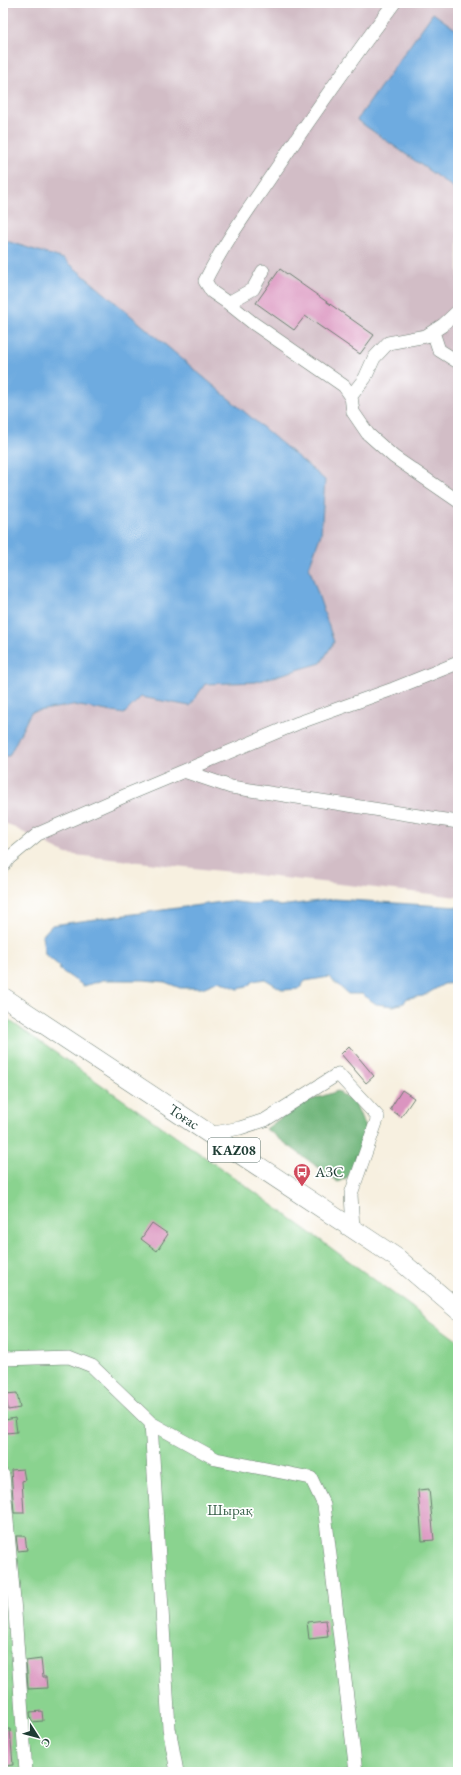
<svg xmlns="http://www.w3.org/2000/svg" width="461" height="1775" viewBox="0 0 461 1775" font-family="'EB Garamond',serif">
  <rect width="100%" height="100%" fill="#fff"/>
  <filter id="ink" filterUnits="userSpaceOnUse"><feTurbulence type="fractalNoise" baseFrequency=".025" numOctaves="2"/><feDisplacementMap in="SourceGraphic" scale="8" xChannelSelector="R" yChannelSelector="G"/><feConvolveMatrix kernelMatrix="1 2 1 2 8 2 1 2 1" color-interpolation-filters="sRGB"/></filter>
  <filter id="wash" filterUnits="userSpaceOnUse"><feTurbulence type="fractalNoise" baseFrequency=".012" numOctaves="4" result="noise"/><feDisplacementMap in="SourceGraphic" scale="16" xChannelSelector="R" yChannelSelector="G"/><feGaussianBlur stdDeviation="0.9" result="paint"/><feColorMatrix in="noise" values="0 0 0 0 0 0 0 0 0 0 0 0 0 0 0 0 0 1.4 0 .05"/><feComposite in="paint" operator="in"/></filter>
  <g filter="url(#wash)">
    <rect width="100%" height="100%" fill="#f7f0e0"/>
    <path fill="#d2bdc6" d="M3,3h455v894l-392,-43 -63,-32z"/>
    <path fill="#8ad38f" stroke="#548862" d="M3,1016l249,174 206,151v431h-455z"/>
    <path fill="#6fb57a" stroke="#477957" d="M338,1091l18,14 12,29 -7,21h-6l2,10 -9,12 -10,5 -72,-53 33,-25z"/>
    <path fill="#6eabe0" stroke="#46748a" d="M433,13l25,18v160l-101,-71z
      M3,240l61,19 261,221 -4,54 -12,33 25,75 -13,21 -66,19 -50,2 -15,22 -49,-9 -17,17 -50,-9 -43,7 -22,44h-6z
      M334,899l124,8v76l-14,1 -21,12 -16,2 -3,5 -11,3 -17,-2 -14,-10h-14l-19,-17 -24,4 -6,8 -16,1 -18,-11 -12,2 -6,6 -9,2 -19,-8 -17,7h-22l-15,-6 -21,-2h-41l-19,6 -24,-16 -2,-5 -13,-11 -3,-18 10,-11 177,-24 24,3 16,-2 11,4z"/>
    <g id="blocks">
      <path fill="#db95c0" d="M280,269l94,66 -14,19 -55,-38 -11,14 -38,-27z
        M349,1046l25,30 -8,7 -25,-29z
        M402,1090l12,8 -13,19 -11,-8z
        M152,1223l16,11 -11,17 -16,-12z
        M17,1393l3,15 -12,2 -2,-16z
        M15,1418l2,14 -11,1 -1,-13z
        M23,1469l2,11 -3,1 2,32h-10l-3,-43z
        M429,1489l5,51 -12,1 -4,-51z
        M16,1536h9l2,14 -9,1z
        M326,1620l2,17 -19,2 -2,-17z
        M41,1659l2,18h3l1,11 -19,1 -2,-28z
        M42,1711l1,10 -12,1 -1,-10z
        M3,1729h7l3,36 -10,1z"/>
    </g>
  </g>
  <g filter="url(#ink)">
    <use href="#blocks" fill-opacity="0" stroke="#6b7c70" stroke-width="1"/>
    <g fill="none" stroke-linecap="round" stroke-linejoin="round">
      <defs>
        <path id="minor" d="M263,271l-10,18 -25,14 -16,-11 -7,-11c19,-38 44,-72 67,-106 39,-58 80,-116 122,-172
          M228,303l25,20 91,63 7,10
          M458,311l-15,14 -17,11 -38,7 -14,15 -9,20 -14,18 2,16 15,22 26,23 64,44
          M433,332l6,18 19,12
          M184,771l114,-48 95,-34 65,-26
          M3,866l6,-8 29,-24 91,-40 55,-23 47,16 227,35
          M209,1134l31,-6 25,-8 73,-46 40,43 -27,77 2,35
          M3,1359l66,-2 23,9 59,57 65,36 95,19 13,27 32,267
          M151,1423l18,305 8,44
          M3,1475l12,137 11,160"/>
        <g id="highway">
          <path id="s1" d="M3,997l394,261 61,52"/>
        </g>
      </defs>
      <use href="#minor" stroke="#6b7c70" stroke-width="14"/>
      <use href="#highway" stroke="#6b7c70" stroke-width="20"/>
      <use href="#minor" stroke="#fff" stroke-width="13"/>
      <use href="#highway" stroke="#fff" stroke-width="19"/>
    </g>
  </g>
  <defs>
    <symbol id="bus-pin" viewBox="-11 -11 22 30"><path d="M0 17L-7.5 6A9.5 9.5 0 1 1 7.5 6Z" fill="#d1495b" stroke="#fff"/><path d="M-5-6H5V4H4V6H2V4H-2V6H-4V4H-5ZM-3.5-4V0h7V-4ZM-3.5 1.2v1.5H-2V1.2ZM2 1.2v1.5H3.5V1.2Z" fill="#fff"/></symbol>
  </defs>
  <g fill-rule="evenodd">
    <use href="#bus-pin" x="292" y="1162" width="20" height="27"/>
  </g>
  <g text-anchor="middle" stroke-width="3.5" stroke-linejoin="round" paint-order="stroke">
    <rect fill="#fff" stroke="#627771" stroke-width="1" x="208" y="1138" width="52" height="24" rx="3"/>
    <g font-size="14" font-weight="bold" fill="#1f3d34">
      <text x="234" y="1155">KAZ08</text>
    </g>
    <g font-size="15" fill="#1f3d34" stroke="#fff">
      <text dy="5" stroke="none"><textPath href="#s1" startOffset="217">Тоғас</textPath></text>
    </g>
    <g font-size="15" fill="#1f3d34" stroke="#fff" text-anchor="start">
      <text x="315" y="1177">АЗС</text>
    </g>
    <g font-size="15" fill="#3a624b" stroke="#fff">
      <text x="230" y="1515">Шырақ</text>
    </g>
  </g>
  <rect width="461" height="1775" fill="none" stroke="#fff" stroke-width="16"/>
  <g transform="translate(38 1737) rotate(126)" stroke="#ffffff" stroke-width="3" paint-order="stroke">
  <path d="M0-3L7 15L0 10L-7 15Z" fill="#1f3d34"/>
  <text y="-6" font-size="11" font-weight="bold" text-anchor="middle" fill="#1f3d34">С</text>
  </g>
</svg>
